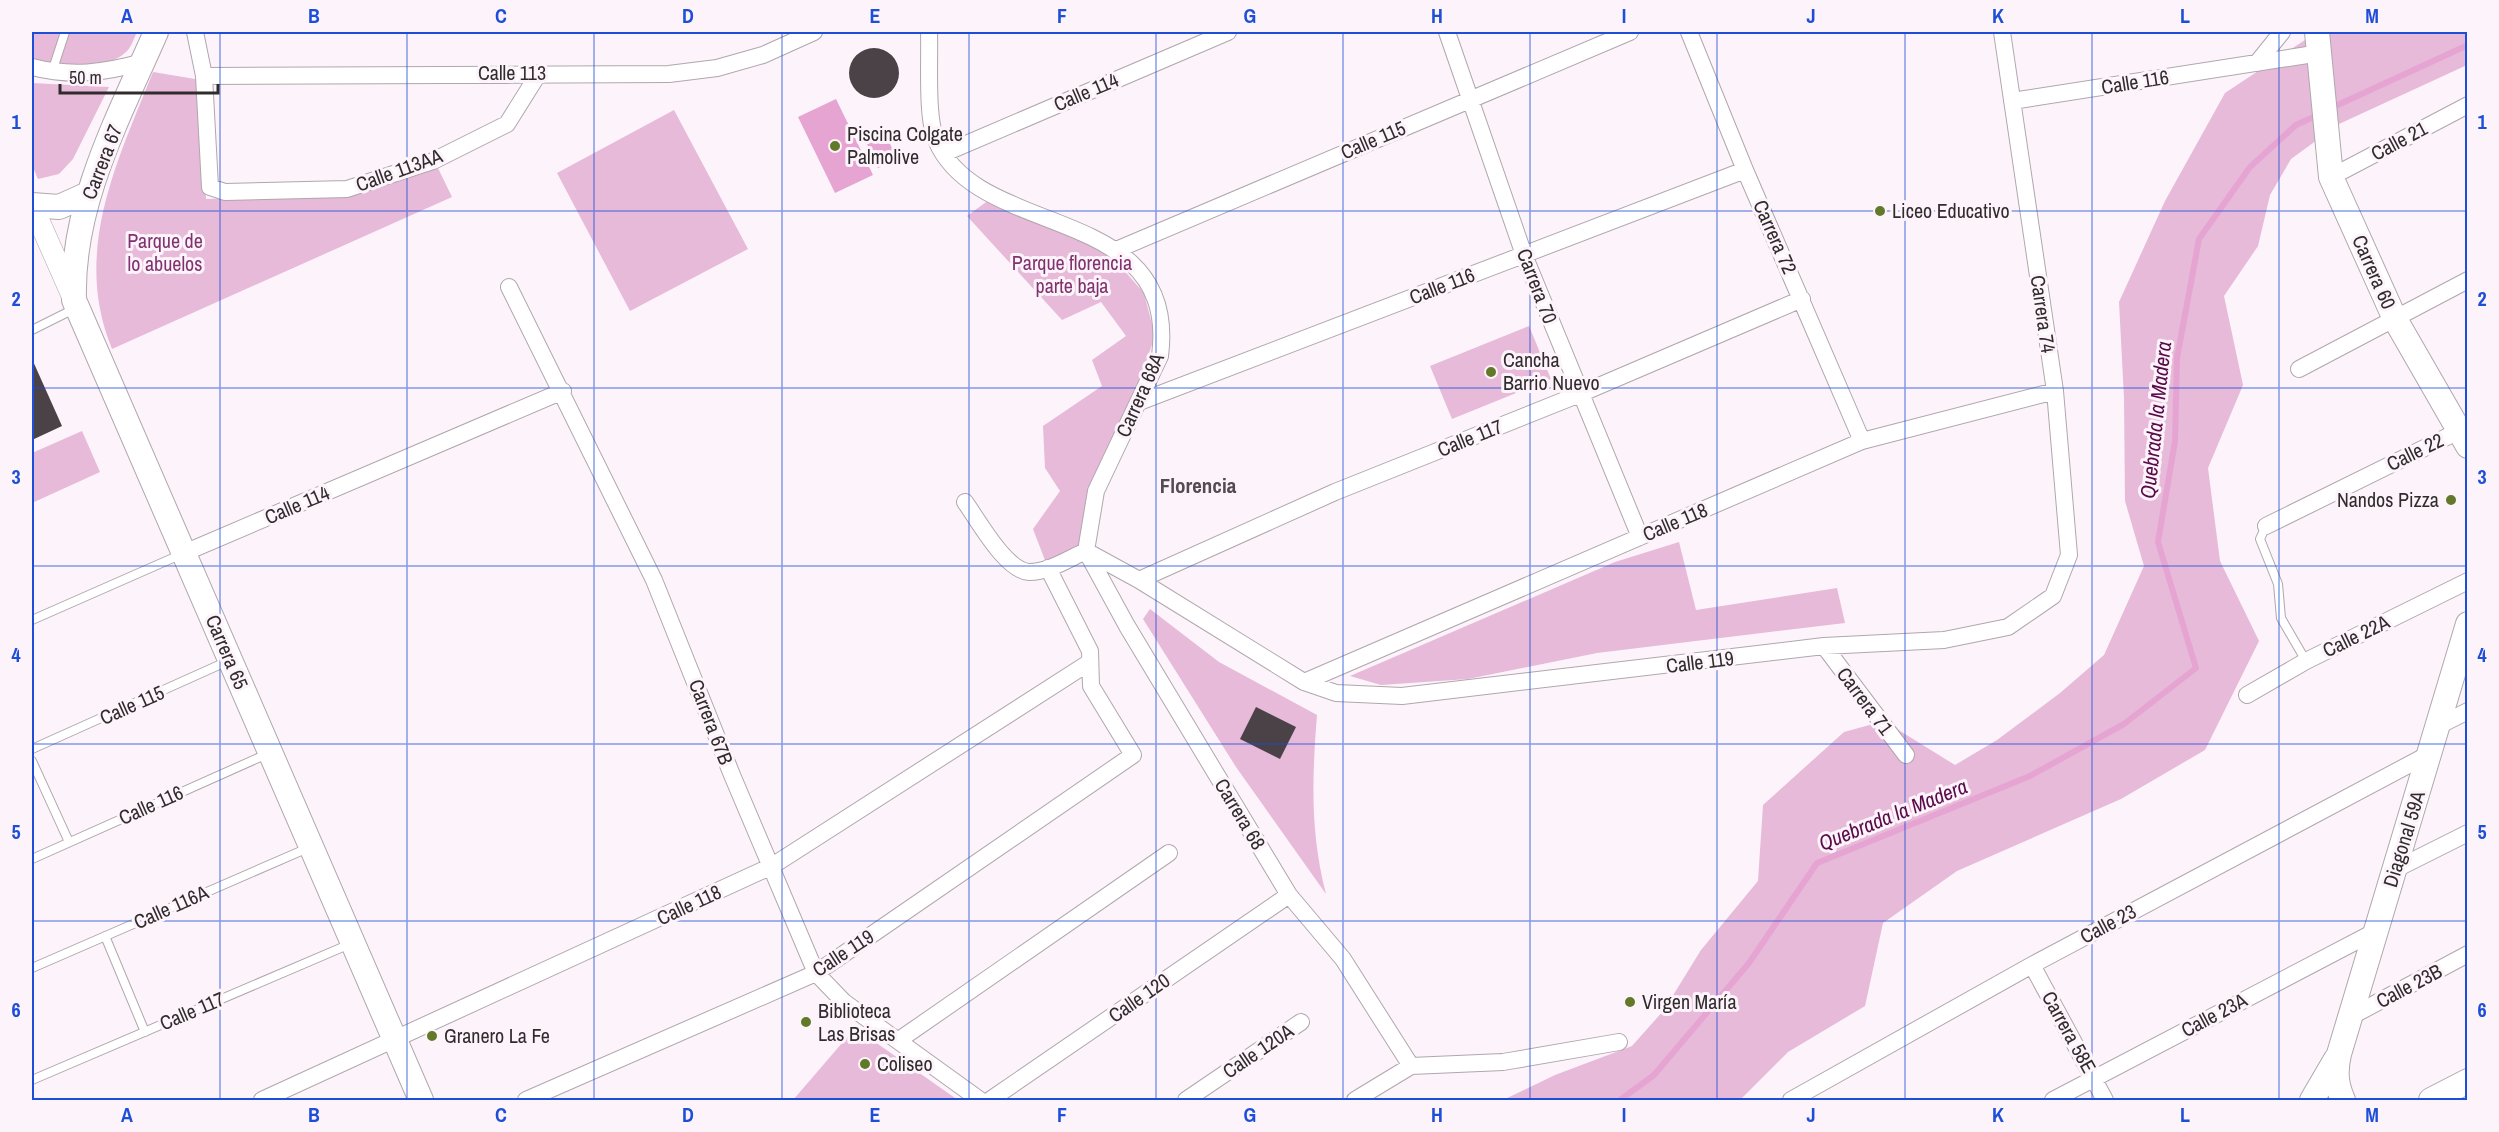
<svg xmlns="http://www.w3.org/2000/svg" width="2499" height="1132" viewBox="0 0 2499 1132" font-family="'Archivo Narrow',sans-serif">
  <rect width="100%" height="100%" fill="#fdf3fa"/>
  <path fill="#e6bad8" d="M32,32h105c-3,6 -6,16 -11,20 -22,21 -68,14 -94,9z
    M2317,32h150v33l-128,59 -48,35 -21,36 -12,51 -34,50 19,89 -35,83 12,93 39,80 -54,109 -84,49 -164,72 -74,52 -18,83 -77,46 -48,48h-237l52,-25 77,-29 32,-36 37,-60 57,-69 5,-76 81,-73 40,-11 71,44 42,-25 63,-47 44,-38 40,-89 -19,-65 -1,-103 -5,-96 46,-101 60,-108z
    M153,72l48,8 5,119 143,-4 87,-31 16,33 -340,152c-40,-97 5,-187 41,-277z
    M32,83l77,4 -36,72 -14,15 -21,5 -6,-14z
    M674,110l74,139 -118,62 -73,-138z
    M993,197l75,28 46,34 30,34 11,43 -20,58 -43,86 -6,71 -38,17 -15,-39 27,-38 -15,-23 -2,-42 59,-40 -10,-26 34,-24 -25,-34 -39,18 -95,-104z
    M1529,326l22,53 -99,40 -22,-53z
    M82,431l18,41 -68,31v-50z
    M1679,542l17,68 141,-22 8,35 -248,30 -129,26 -87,6 -31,-9 265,-114z
    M1150,609l69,53 98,53c-5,63 -7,117 9,179l-90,-127 -93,-148z
    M855,1028l103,72h-165z"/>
  <path fill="#e6a4d3" d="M836,99l37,76 -38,18 -37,-76z
    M886,135l11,24 -19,9 -11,-24z"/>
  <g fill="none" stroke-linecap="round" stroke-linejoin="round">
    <path stroke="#e6a4d3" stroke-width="6" d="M2329,109l139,-64
      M1620,1100l34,-25 95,-112 68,-100 213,-87 94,-52 72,-56 -38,-126 17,-101 2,-83 22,-119 51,-72 46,-42 24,-11"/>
  </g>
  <path fill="#4a4247" d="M849 73a25 25 0 1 1 50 0a25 25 0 1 1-50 0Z
    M32,359l30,67 -30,14z
    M1256,707l40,20 -16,32 -40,-20z"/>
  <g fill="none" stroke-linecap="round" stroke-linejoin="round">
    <defs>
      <path id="service" d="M52,72l13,-40
        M32,330l42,-21
        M2266,526l-6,13 18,45 3,34 25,43
        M32,620l150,-66
        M32,749l196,-88
        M32,761l37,81
        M32,859l235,-105
        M105,936l40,96
        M32,968l276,-120
        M32,1080l318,-136"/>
      <path id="minor" d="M195,32l9,44 6,111 15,5 122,-3 86,-28 74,-37 32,-51
        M929,32c1,27 -3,85 7,108 42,101 244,62 224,216l-64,135 -10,60
        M1447,32l77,223 116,282
        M1689,32l56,138 117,271
        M2257,63l25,-31
        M32,67c39,10 72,6 111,-5
        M204,76l465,-2 48,-6 46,-13 51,-23
        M2012,101l308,-48
        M945,153l283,-121
        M2331,177l137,-72
        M1116,250l514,-218
        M509,287l145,293 78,195 84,198 28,29 136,98
        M2299,369l169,-89
        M1139,402l606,-232
        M965,502c13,18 41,69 64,70 20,0 39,-13 57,-21
        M2266,526l201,-99
        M1086,551l53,29 165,102 32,11 66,3 422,-50 120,-6 64,-13 45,-31 16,-41 -14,-164 -53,-359
        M1086,551l41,75 162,269 54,64 68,107
        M184,553l379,-162
        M1139,580l196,-88 245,-98 222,-95
        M1824,646l82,109
        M1304,682l558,-241 193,-50
        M2247,695l59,-34 162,-80
        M2436,727l32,-16
        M2394,870l74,-37
        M2032,965l73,135
        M2350,1017l118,-63
        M899,1040l270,-187
        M262,1100l510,-234 318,-204
        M526,1100l290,-127 317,-218 -42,-69 -1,-35 -42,-83
        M990,1100l299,-205
        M1186,1100l115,-78
        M1355,1100l56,-34 92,-4 116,-20
        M1791,1100l241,-135 397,-211
        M2053,1100l323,-169"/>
      <path id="tertiary" d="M32,205l42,95"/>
      <path id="secondary" d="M156,32c-37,85 -85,172 -82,268l347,800
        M2317,32l14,145 64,142 73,127
        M32,205l27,2 29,-13
        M2312,1100l24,-41
        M2343,1100c-7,-16 -8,-28 -4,-46l129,-430
        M2431,1100l37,-19"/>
    </defs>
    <use href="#service" stroke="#b0a7ad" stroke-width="10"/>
    <use href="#minor" stroke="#b0a7ad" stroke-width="18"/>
    <use href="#tertiary" stroke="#b0a7ad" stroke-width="22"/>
    <use href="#secondary" stroke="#b0a7ad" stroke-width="26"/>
    <use href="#service" stroke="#fff" stroke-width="8"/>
    <use href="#minor" stroke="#fff" stroke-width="16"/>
    <use href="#tertiary" stroke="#fff" stroke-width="21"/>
    <use href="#secondary" stroke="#fff" stroke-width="24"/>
  </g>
  <path fill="none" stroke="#1d4ed8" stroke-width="1.5" stroke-opacity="0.55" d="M220,32v1068M407,32v1068M594,32v1068M782,32v1068M969,32v1068M1156,32v1068M1343,32v1068M1530,32v1068M1717,32v1068M1905,32v1068M2092,32v1068M2279,32v1068M32,211h2436M32,388h2436M32,566h2436M32,744h2436M32,921h2436"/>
  <g fill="#62792a" stroke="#fdf3fa" stroke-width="2">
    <circle cx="835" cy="146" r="6"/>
    <circle cx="1880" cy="211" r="6"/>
    <circle cx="1491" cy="372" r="6"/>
    <circle cx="2451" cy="500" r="6"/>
    <circle cx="1630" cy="1002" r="6"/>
    <circle cx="806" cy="1022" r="6"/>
    <circle cx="432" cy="1036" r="6"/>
    <circle cx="865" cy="1064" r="6"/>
  </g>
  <g text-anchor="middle" stroke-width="6" stroke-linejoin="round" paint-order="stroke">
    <g font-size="20" fill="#302c2e" stroke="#fdf3fa">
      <text x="512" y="80">Calle 113</text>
      <text transform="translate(2135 82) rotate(-9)" y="7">Calle 116</text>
      <text transform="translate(1086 92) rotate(-23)" y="7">Calle 114</text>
      <text transform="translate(1373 140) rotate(-23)" y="7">Calle 115</text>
      <text transform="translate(2399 141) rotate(-28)" y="7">Calle 21</text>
      <text transform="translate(102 162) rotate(-69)" y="7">Carrera 67</text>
      <text transform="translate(399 170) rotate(-20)" y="7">Calle 113AA</text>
      <text transform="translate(1775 237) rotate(66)" y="7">Carrera 72</text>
      <text transform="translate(2374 272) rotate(66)" y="7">Carrera 60</text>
      <text transform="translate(1442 286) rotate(-21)" y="7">Calle 116</text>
      <text transform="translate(1537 286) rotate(69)" y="7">Carrera 70</text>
      <text transform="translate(2043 314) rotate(82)" y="7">Carrera 74</text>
      <text transform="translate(1140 395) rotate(-66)" y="7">Carrera 68A</text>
      <text transform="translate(1470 438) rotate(-22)" y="7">Calle 117</text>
      <text transform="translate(2415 452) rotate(-26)" y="7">Calle 22</text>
      <text transform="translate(297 505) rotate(-23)" y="7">Calle 114</text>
      <text transform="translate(1675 522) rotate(-23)" y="7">Calle 118</text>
      <text transform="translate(2356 636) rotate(-26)" y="7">Calle 22A</text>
      <text transform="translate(227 652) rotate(67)" y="7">Carrera 65</text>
      <text transform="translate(1700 662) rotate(-7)" y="7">Calle 119</text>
      <text transform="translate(1865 701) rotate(53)" y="7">Carrera 71</text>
      <text transform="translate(132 705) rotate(-24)" y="7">Calle 115</text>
      <text transform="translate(711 722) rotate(69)" y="7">Carrera 67B</text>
      <text transform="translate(151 805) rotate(-24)" y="7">Calle 116</text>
      <text transform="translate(1240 814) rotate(59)" y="7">Carrera 68</text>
      <text transform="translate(2404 839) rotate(-73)" y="7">Diagonal 59A</text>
      <text transform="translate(689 905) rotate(-25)" y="7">Calle 118</text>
      <text transform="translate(171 907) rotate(-24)" y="7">Calle 116A</text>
      <text transform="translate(2108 924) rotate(-28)" y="7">Calle 23</text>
      <text transform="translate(843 953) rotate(-33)" y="7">Calle 119</text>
      <text transform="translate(2409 986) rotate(-28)" y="7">Calle 23B</text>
      <text transform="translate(1139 998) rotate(-35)" y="7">Calle 120</text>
      <text transform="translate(192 1011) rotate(-23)" y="7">Calle 117</text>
      <text transform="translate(2214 1015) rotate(-28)" y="7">Calle 23A</text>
      <text transform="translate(2069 1032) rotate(61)" y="7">Carrera 58E</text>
      <text transform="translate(1258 1051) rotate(-34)" y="7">Calle 120A</text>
    </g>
    <g font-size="20" fill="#302c2e" stroke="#fdf3fa" text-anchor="start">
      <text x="847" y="141">Piscina Colgate<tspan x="847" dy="23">Palmolive</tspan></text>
      <text x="1892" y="218">Liceo Educativo</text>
      <text x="1503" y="367">Cancha<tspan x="1503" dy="23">Barrio Nuevo</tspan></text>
      <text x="2439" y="507" text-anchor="end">Nandos Pizza</text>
      <text x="1642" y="1009">Virgen María</text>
      <text x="818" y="1018">Biblioteca<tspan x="818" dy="23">Las Brisas</tspan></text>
      <text x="444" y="1043">Granero La Fe</text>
      <text x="877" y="1071">Coliseo</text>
    </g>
    <g font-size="20" fill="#7f326d" stroke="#fdf3fa">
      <text x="165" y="248">Parque de<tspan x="165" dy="23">lo abuelos</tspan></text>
      <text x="1072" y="270">Parque florencia<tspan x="1072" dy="23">parte baja</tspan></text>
    </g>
    <g font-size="21" font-style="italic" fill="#580a49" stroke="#fdf3fa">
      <text transform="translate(2156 420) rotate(-84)" y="7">Quebrada la Madera</text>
      <text transform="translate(1893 815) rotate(-22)" y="7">Quebrada la Madera</text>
    </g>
    <g font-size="21" font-weight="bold" fill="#534b51" stroke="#fdf3fa">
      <text x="1198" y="493">Florencia</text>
    </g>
  </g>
  <rect width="2499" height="1132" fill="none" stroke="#fdf3fa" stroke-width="66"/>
  <path d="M60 84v9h158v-9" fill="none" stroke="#302c2e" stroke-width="3"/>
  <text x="69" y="84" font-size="18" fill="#302c2e" stroke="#fdf3fa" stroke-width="4.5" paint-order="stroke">50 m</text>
  <rect x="33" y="33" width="2433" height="1066" fill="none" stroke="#1d4ed8" stroke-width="2"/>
  <g font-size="20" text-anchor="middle" font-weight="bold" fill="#1d4ed8">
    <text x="127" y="23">A</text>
    <text x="314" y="23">B</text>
    <text x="501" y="23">C</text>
    <text x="688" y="23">D</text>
    <text x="875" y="23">E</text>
    <text x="1062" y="23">F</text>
    <text x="1250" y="23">G</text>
    <text x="1437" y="23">H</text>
    <text x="1624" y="23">I</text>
    <text x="1811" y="23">J</text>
    <text x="1998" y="23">K</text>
    <text x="2185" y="23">L</text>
    <text x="2372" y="23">M</text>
    <text x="16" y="129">1</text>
    <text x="2482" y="129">1</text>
    <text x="16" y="306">2</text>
    <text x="2482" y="306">2</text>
    <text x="16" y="484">3</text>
    <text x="2482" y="484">3</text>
    <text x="16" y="662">4</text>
    <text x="2482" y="662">4</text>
    <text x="16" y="839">5</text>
    <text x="2482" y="839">5</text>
    <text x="16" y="1017">6</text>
    <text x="2482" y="1017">6</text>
    <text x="127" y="1122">A</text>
    <text x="314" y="1122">B</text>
    <text x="501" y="1122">C</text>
    <text x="688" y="1122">D</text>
    <text x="875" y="1122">E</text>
    <text x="1062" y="1122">F</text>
    <text x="1250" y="1122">G</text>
    <text x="1437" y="1122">H</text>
    <text x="1624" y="1122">I</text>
    <text x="1811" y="1122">J</text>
    <text x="1998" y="1122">K</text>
    <text x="2185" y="1122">L</text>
    <text x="2372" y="1122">M</text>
  </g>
</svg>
